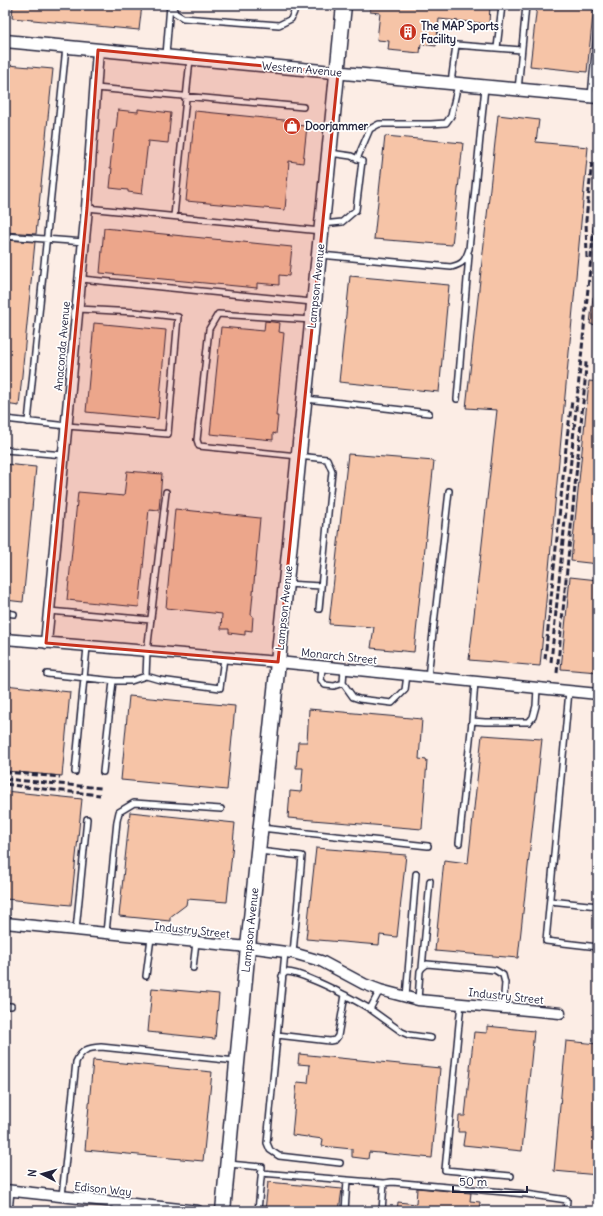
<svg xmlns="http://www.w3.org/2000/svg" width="603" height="1216" viewBox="0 0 603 1216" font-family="Delius,sans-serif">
  <rect width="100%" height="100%" fill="#fff"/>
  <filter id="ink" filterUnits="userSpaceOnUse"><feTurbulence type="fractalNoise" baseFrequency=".025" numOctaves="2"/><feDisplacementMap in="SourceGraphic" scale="8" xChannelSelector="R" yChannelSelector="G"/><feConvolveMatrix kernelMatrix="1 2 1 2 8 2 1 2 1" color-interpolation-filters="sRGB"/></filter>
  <g filter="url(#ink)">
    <path fill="#fcede5" d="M5,5h593v1206h-593z"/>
    <path fill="#f6c4a7" stroke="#22223b" d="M13,5h129l-3,25 -127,-12z
      M370,5h120l-1,19 -50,-5 -3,27 -15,-2 -1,9 -32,-3 1,-9 -12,-1 3,-27 -10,-1z
      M537,5h57l-7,67 -57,-6z
      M8,65l45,4 -17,165 -31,-2v-140z
      M138,109l33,4 -3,30 -20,-2 -6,53 -14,-2v-2l-18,-2 2,-20h-2l4,-38h2l2,-20 20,2z
      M195,111l99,10 -1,4 14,1 -4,37 -14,-2 -4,49 -99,-9z
      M498,115l41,5 -3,22 52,5 -48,519 -71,-6 28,-250 -31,-2z
      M385,136l78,7 -11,102 -78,-6z
      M104,228l188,19 -3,29 -10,-1v10l-22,-2v5l-157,-15z
      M5,240l30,2 -16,164 -14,-2z
      M350,276l99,9 -10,107 -100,-10z
      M593,297h5v28l-8,-1z
      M265,321l15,2 -1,9 5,1 -8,83h2l-2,18 -3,-1v7l-63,-6 11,-107 43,4z
      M94,323l72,7 -8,89 -72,-7z
      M589,381l9,1v182l-27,-3z
      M348,454l86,7 -20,191 -43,-4 3,-21 -45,-3z
      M5,464l31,3 -13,135 -18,-2z
      M127,471l35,3 -3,36 -10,-1 -10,98 -72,-7 11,-108 46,4z
      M175,509l85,9 -9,97 2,1 -1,15 -7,-1v5l-16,-2v-4h-8l1,-15 -56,-6z
      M570,577l28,3v92l-37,-3z
      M5,685l65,7 -8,84 -57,-5z
      M129,696l106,10 -8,84 -106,-10z
      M309,709l113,10 -3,40 8,1 -5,69 -134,-11 2,-27 11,1 2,-24h-7l2,-26h9z
      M482,735l60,4 -24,219 -83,-7 9,-91 24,3z
      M5,791l77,8 -11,106 -66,-6z
      M130,812l105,11 -8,79 -40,-3 -1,6 -16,12v4l-51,-5z
      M316,848l90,7 -9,82 -17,-2 -1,10 -73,-6z
      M152,988l67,6 -4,45 -67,-7z
      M487,1026l47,5 -12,120 -59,-6 2,-13h-7l1,-16h6l9,-84 13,1z
      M566,1041l32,3v131l-44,-4z
      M299,1054l141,14 -8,90 -63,-6 -1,7 -16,-2v-8l-30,-3 1,-7 -31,-4 5,-53 11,1 2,-18 -12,-1z
      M93,1060l119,12 -9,89 -118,-11z
      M268,1182l74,7 -3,22h-74z
      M417,1188l54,5 -1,8 10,1 -1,9h-82l1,-9 18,2z"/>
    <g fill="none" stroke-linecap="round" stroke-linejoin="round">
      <defs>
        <path id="service" d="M172,5l3,8 8,5 96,7 12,-6 6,-14
          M497,48l5,-43
          M166,55l4,-50
          M451,83l5,-38 65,5
          M96,88l207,19
          M518,90l8,-85
          M591,96l7,-75
          M357,159l13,-30 9,-5h52l15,-1 5,-7 7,-32
          M87,208l234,23
          M174,216l16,-157
          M323,224l19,-2 14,-12 6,-49 -11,-5 -21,-3
          M5,236l79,6
          M320,255l131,12c12,-3 14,-6 18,-18l16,-162
          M81,279l231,23
          M312,320l-94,-6 -9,15 -12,111 2,6 128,13 5,12 -13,138
          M306,399l123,14
          M457,399l12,-144
          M5,419l62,7 101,8 10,-117 -43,-5 -57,-3
          M28,422l38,-375
          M5,450l59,5
          M166,492l-19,160 -1,24 14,4 60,8 4,-30
          M286,584l35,2
          M49,611l102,9
          M5,613l9,1
          M322,667l-1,13 4,5 9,1 9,-3
          M344,669l-1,14 10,14 6,2 33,4 13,-13 2,-15
          M47,674l69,7h15l15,-5
          M428,677l21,-186
          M475,682l-3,39 13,1h44l4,-5 3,-11 1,-18
          M569,691l-23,250 52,6
          M75,772l12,-125
          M103,772l10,-91
          M261,828l167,18
          M459,843l13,-122
          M259,851l43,5 -9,97
          M550,901l48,5
          M76,930l11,-111
          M106,933l11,-112 2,-9 15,-9 87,6
          M285,952l-18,191 3,7 9,6 61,7
          M193,968l3,-26
          M422,968l8,-87
          M146,976l5,-38
          M282,976l4,-4c9,0 18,4 27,8 20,8 38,18 57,29l10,-19
          M406,997l10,-123
          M418,1000l2,-29 2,-3 5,-4 68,6 8,5 2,8 -2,24
          M461,1003l-16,167 66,6
          M5,1006h6
          M370,1009l32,23 7,3 22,3
          M277,1035l53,6 5,-1 3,-4 7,-41
          M229,1164l33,3 -4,44
          M261,1173l123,10 8,-1 134,12 41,6 -1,11
          M62,1196l14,-134c6,-13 12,-14 25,-15l135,14
          M9,1211l2,-20
          M116,1211l1,-9
          M345,1211l2,-31
          M382,1211l2,-28"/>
        <path id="minor" d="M5,639l273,23 320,32
          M46,643l41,-435 11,-158
          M5,923l243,24 45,6 28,8 43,23 16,6 38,10 142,13
          M5,1190l193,21"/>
        <path id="tertiary" d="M5,41l593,56"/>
        <path id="secondary" d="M223,1211l25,-264 30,-285 66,-657"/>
      </defs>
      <use href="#service" stroke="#22223b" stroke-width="8"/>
      <use href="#minor" stroke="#22223b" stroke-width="13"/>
      <use href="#tertiary" stroke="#22223b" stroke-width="15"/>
      <use href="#secondary" stroke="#22223b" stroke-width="17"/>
      <use href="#service" stroke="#fff" stroke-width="5"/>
      <use href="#minor" stroke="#fff" stroke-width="10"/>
      <use href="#tertiary" stroke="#fff" stroke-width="12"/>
      <use href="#secondary" stroke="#fff" stroke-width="14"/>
      <path stroke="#22223b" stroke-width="3" stroke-dasharray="6 3" stroke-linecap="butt" d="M587,258l-1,-38 6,-59
        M545,659l22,-222 5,-36
        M551,662l47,-475
        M557,673l28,-291 1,-20
        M5,772l55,5
        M5,779l96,9
        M6,784l19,3 75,8"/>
    </g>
  </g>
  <path fill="#c8321e" fill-opacity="0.2" stroke="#c8321e" stroke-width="3" stroke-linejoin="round" d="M98,50l240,23 -60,589 -232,-19 41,-435z"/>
  <defs>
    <symbol id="building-disc" viewBox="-11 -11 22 22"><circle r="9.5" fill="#c8321e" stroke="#fff"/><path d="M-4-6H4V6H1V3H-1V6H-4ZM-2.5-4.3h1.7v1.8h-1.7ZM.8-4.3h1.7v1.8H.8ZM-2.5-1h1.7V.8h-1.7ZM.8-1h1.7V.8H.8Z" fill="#fff"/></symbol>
    <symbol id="shop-disc" viewBox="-11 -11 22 22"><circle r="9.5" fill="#c8321e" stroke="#fff"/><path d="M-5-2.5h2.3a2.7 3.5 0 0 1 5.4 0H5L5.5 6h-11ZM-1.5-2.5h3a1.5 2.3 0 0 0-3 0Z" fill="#fff"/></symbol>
  </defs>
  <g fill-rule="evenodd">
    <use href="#building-disc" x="398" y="22" width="20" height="20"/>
    <use href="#shop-disc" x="282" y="116" width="20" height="20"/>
  </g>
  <g text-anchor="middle" stroke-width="3.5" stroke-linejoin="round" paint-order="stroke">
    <g font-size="11" font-weight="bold" fill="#22223b" stroke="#fff" text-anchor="start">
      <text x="421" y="30">The MAP Sports<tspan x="421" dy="13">Facility</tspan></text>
      <text x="305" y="130">Doorjammer</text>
    </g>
    <g font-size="11" fill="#22223b" stroke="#fff">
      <text transform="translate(302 69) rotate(5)" y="4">Western Avenue</text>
      <text transform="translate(316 286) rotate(-84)" y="4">Lampson Avenue</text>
      <text transform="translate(62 346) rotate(-85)" y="4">Anaconda Avenue</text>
      <text transform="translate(284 608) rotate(-84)" y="4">Lampson Avenue</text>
      <text transform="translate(339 656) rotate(6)" y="4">Monarch Street</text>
      <text transform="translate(192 930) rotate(6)" y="4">Industry Street</text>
      <text transform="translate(250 930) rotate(-84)" y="4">Lampson Avenue</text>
      <text transform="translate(506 996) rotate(6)" y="4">Industry Street</text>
      <text transform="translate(103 1189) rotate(6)" y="4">Edison Way</text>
    </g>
  </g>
  <rect width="603" height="1216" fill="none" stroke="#fff" stroke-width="20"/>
  <rect x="10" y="10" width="583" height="1196" fill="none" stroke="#22223b" stroke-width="1.5" filter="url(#ink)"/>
  <g transform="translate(42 1174) rotate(276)" stroke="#ffffff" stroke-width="3" paint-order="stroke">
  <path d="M0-3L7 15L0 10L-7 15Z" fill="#22223b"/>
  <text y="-6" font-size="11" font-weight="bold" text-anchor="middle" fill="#22223b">N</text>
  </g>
  <path d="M453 1186v6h74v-6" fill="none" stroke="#22223b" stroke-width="2"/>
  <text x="459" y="1186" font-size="12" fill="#22223b" stroke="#ffffff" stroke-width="3" paint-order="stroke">50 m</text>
</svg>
